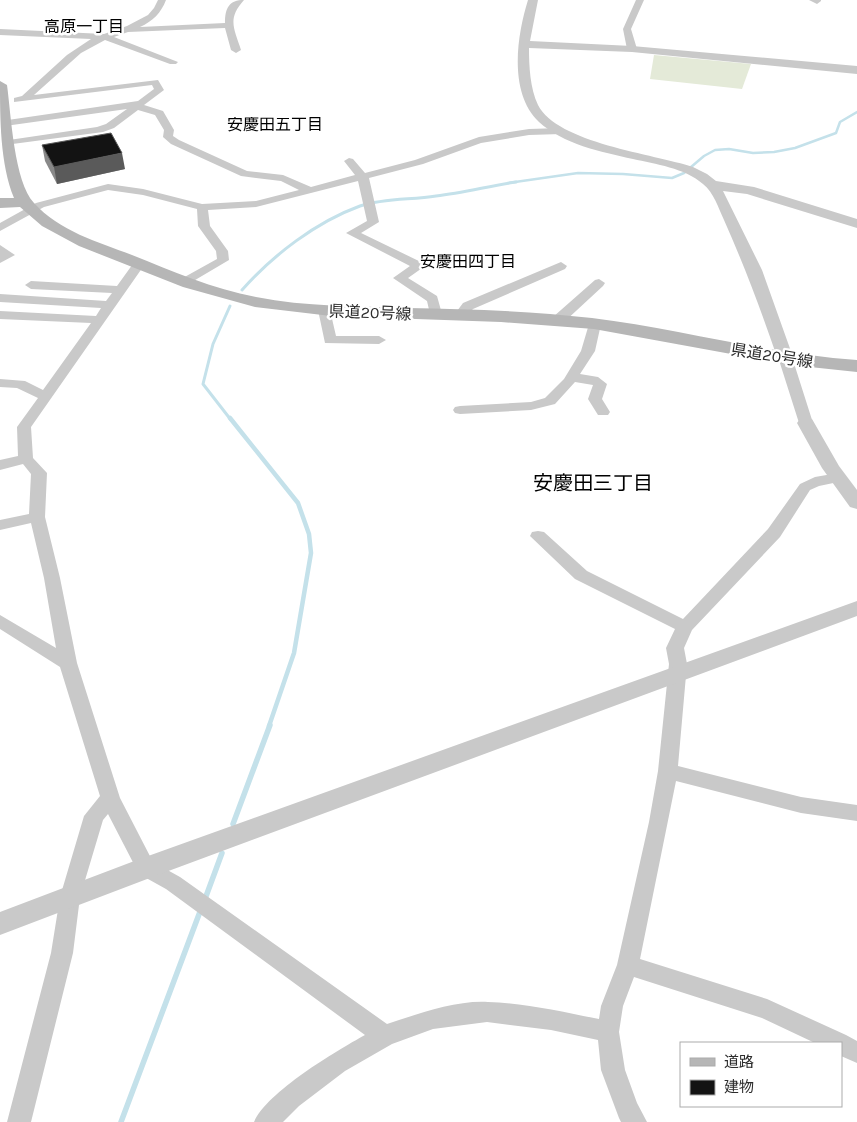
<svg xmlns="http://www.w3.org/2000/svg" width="857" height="1122" viewBox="0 0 857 1122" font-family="Karla,'Noto Sans JP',sans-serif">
  <rect width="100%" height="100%" fill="#fff"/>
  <path fill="#e4ead8" d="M654,55l97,9 -9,25 -92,-10z"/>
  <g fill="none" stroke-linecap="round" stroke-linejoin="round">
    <path stroke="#c4e1ea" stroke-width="2.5" d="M508,183l70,-10 45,1 49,4 12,-5 20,-17 11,-6 14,-1 24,4 21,-1 21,-4 41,-15 4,-11 17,-10"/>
    <path stroke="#c4e1ea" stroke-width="3" d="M242,290c31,-35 74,-68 118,-84 25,-8 51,-6 76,-10 27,-3 53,-10 80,-14
      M230,306l-17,38 -10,40 28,36"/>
    <path stroke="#c4e1ea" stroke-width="4.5" d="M230,418l68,85 11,31 2,19 -17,100 -25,73"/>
    <path stroke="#c4e1ea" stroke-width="5.5" d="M233,824l37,-99
      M205,899l17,-46
      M121,1122l80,-213"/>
    <path fill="#c9c9c9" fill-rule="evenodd" d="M158,0h8c-5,13 -13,21 -26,27l85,-4c0,-15 4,-23 19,-23 -17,19 -10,28 -3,50l-5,3 -5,-3 -6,-22 -97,4 -14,5 64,25 -2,2h-6l-65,-24 -24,13 -47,42 124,-15 6,10 -20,15 19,6 11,19 -1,6 6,4 68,31 36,4 28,12 44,-12 -11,-14 5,-3 4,1 12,14 50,-13 64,-23 50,-8 32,-1 5,3 -5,3 -32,1 -48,8 -58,21 -54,14 10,44 -18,11 62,30 2,3 -17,12 29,18 5,18 -6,4 -6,-4 -3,-13 -34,-23 17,-12 -64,-33 21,-12 -9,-40 -102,26 -48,3 2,16 18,25 1,9 -44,26 -4,-1 -2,-3 2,-3 36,-20 -1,-8 -18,-25 -1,-17 -54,-14 -35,-5 -64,17 -44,24v-8l36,-20 72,-19 35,5 59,15 54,-3 43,-11 -18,-9 -40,-5 -70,-32 -8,-7 1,-7 -9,-15 -17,-5 -24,18 -11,4 -98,13 -1,-2 5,-3 88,-13 9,-3 21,-15 -122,17 -4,-1v-4l137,-20 16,-12 -2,-4 -138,17v-4l8,-2 45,-41 24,-16 -91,-4v-6l104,5 23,-8 21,-11 6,-7z
      M636,0h8l-13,29 6,20 -5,3 -5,-3 -4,-20z
      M809,0h12v1l-4,3z
      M0,245l15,10 -15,8z
      M139,260l6,4 -114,163 2,31 14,15 -2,44 15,61 17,85 43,135 33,64 27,15 207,147c31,-10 69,-24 101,-22 37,1 75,10 111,17l2,-13 16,-41 32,-143 9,-51 11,-107 -3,-16 9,-19 -100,-50 -45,-43 2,-4 6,-1 6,1 43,39 96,48 85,-90 32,-45 15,-7 23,-4 5,2 3,3 -3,3 -24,5 -9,4 -30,47 -88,93 -8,18 3,16 -9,102 123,31 56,8v16l-56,-8 -125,-32 -36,178 127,40 79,36 11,6v22l-16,-7v-13h-26l-53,-25 -128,-41 -11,29 -4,26 6,38 12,33 10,19h-26l-2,-4 -18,-48 -3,-30 -47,-10 -64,-8 -54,7 -41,15 -47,27 -46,35 -16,16h-29c13,-30 82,-71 111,-87l-199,-146 -27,-15 -31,-60 -5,6 -23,77 -7,56 -42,169h-24l44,-169 9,-56 24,-81 16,-20 -40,-129 -60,-38v-14l56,33 -12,-70 -13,-55 -31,7v-10l29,-6 2,-40 -8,-10 -23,6v-10l18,-4 -1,-29 21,-29 -21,-10 -17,-1v-8l25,2 18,9 48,-67 -91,-4v-8l96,5 5,-8 -101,-6v-8l106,7 6,-8 -81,-4 -6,-4 6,-4 86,5 18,-25z
      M561,262l6,4 -2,3 -92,40 -8,9h-10l-1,-3 9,-12z
      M599,279l6,4 -2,3 -40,37h-10l-1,-3 1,-3 42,-37z
      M324,306l6,4 6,26h43l7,4 -7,4 -54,-1 -7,-33z
      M595,320l6,4 -6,27 -15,23 18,3 9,7 -5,15 8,13 -2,3h-10l-10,-16 5,-14 -18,-3 -20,22 -24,6 -71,4 -5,-1 -2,-3 2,-3 5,-1 71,-4 14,-4 19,-19 17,-28 8,-27z
      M785,353l7,4 21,66 -2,3h-10l-2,-3 -21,-66z"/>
    <path fill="#c9c9c9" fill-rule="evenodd" d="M528,0h10l-8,41 102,5 225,20v8l-225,-22 -103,-4c0,18 1,40 9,57 19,38 116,49 155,62l14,7 9,7 38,6 103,32v9l-110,-34 -24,-3 39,79 31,87 -2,4h-12l-2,-4c-16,-47 -33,-92 -53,-137 -6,-13 -10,-27 -21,-36 -18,-16 -48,-20 -70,-25 -32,-7 -70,-15 -94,-37 -31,-29 -22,-87 -11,-122z
      M806,418l6,1 27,47 18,24v19l-7,-2 -28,-39 -25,-45 3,-4z
      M857,601v15l-702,260 -155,59v-23l137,-52z"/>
    <path fill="#b6b6b6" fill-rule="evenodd" d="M0,81l7,4c4,29 7,97 27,118 25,28 64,39 98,52 40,16 81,34 124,42 50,10 101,9 151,11 62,1 124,3 185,10 89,11 175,36 265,42v12l-66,-7 -197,-36 -93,-7 -170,-6 -76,-9 -72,-20 -104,-41 -37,-20 -22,-19 -20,1v-10h14c-14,-34 -14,-80 -14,-117z"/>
  </g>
  <path fill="#898989" d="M42,145l83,24 -68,15 -12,-23z"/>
  <path fill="#5a5a5a" d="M122,153l3,16 -68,15 -3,-17z"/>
  <path fill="#131313" stroke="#5a5a5a" d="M111,133l11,20 -68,14 -12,-22z"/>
  <g text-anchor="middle" stroke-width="5" stroke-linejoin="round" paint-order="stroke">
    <g font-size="16" fill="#000" stroke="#fff">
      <text x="84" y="32">高原一丁目</text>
      <text x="275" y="130">安慶田五丁目</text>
      <text x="468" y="267">安慶田四丁目</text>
    </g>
    <g font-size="16" fill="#2c2c2c" stroke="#fff">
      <text transform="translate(370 312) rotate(2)" y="6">県道20号線</text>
      <text transform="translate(772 355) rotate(9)" y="6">県道20号線</text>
    </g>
    <g font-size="20" fill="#000" stroke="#fff">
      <text x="593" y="490">安慶田三丁目</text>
    </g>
  </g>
  <rect x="680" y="1042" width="162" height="65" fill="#ffffff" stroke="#ababab"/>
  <rect x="690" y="1058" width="25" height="8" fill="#b6b6b6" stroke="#ababab"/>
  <text x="724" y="1067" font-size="15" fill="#2c2c2c">道路</text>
  <rect x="690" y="1080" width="25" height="15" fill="#131313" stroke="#ababab"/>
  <text x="724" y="1092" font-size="15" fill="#2c2c2c">建物</text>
</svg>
